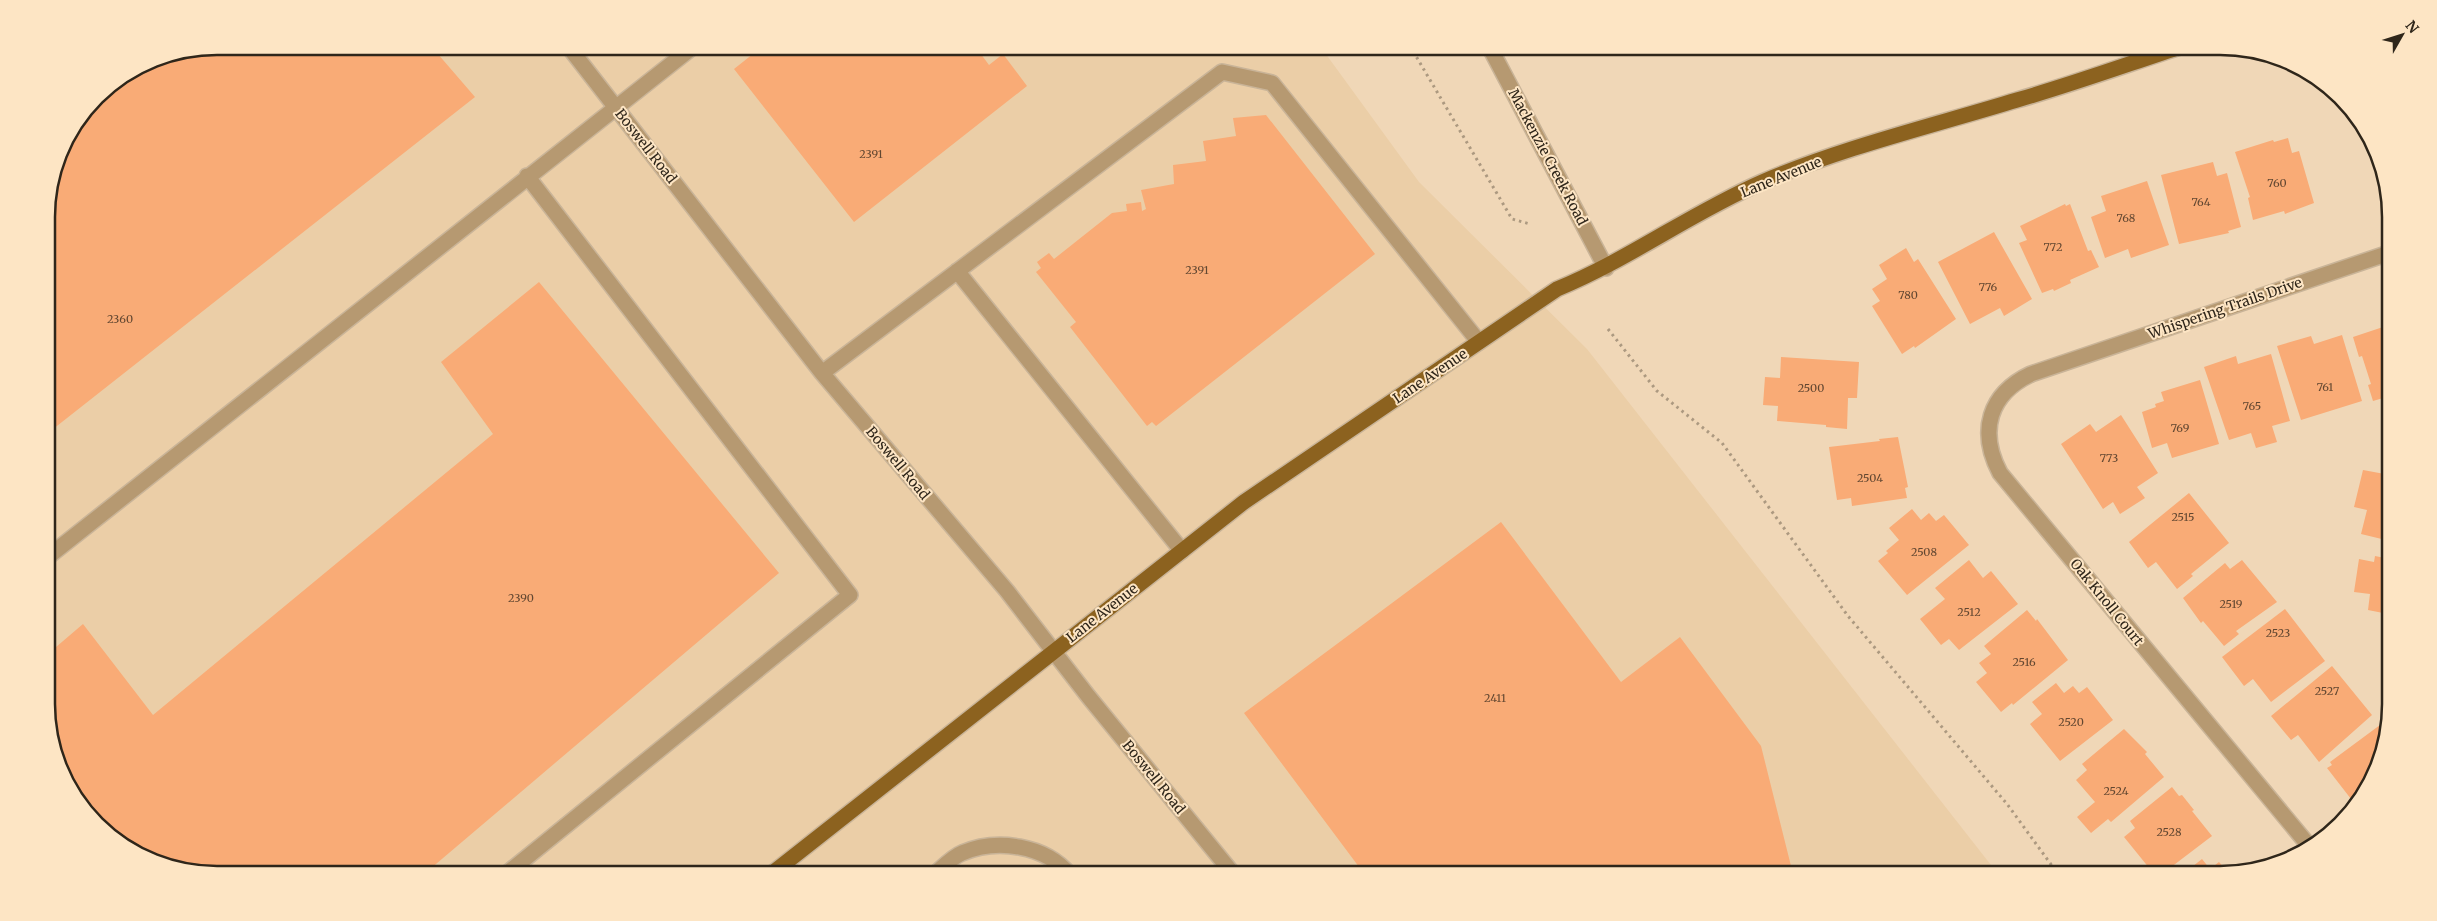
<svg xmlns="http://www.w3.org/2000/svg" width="2437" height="921" viewBox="0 0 2437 921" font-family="Merriweather,serif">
  <rect width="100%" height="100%" fill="#f0d7b7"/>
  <path fill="#ebcea7" d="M217,46h1103l99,136 168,167 411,525 -1781,1 -54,-9 -74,-49 -40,-80 -2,-531 17,-64 40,-53z"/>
  <path fill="#f9ab76" d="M217,46h214l44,51 -427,336 -1,-227 17,-64 40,-53 48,-30z
    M763,46h212l14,19 14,-11 24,32 -173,136 -120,-153z
    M1237,46h15l-9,8z
    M1574,46h19l-13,9z
    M1603,46h17l-12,9z
    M1266,115l109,139 -219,172 -4,-4 -5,4 -77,-99 6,-5 -40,-50 5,-4 -4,-6 12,-9 5,6 58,-46 15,-2 -1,-7 15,-2 1,9 4,-2 -5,-19 33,-6 -1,-19 33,-4 -3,-20 33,-5 -3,-18z
    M2288,138l4,15 7,-2 15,52 -29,11 -1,-3 -31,9 -5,-22 2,-1 -15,-45 38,-12 1,2z
    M2213,162l4,14 10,-3 14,54 -13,4 1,2 -50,11 -18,-69z
    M2147,181l22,64 -38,13 -3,-9 -23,9 -14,-41 15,-6 -5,-15z
    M2065,204l1,2 4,-2 18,47 3,-1 8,17 -29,13 1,3 -17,8 -1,-2 -11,4 -23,-50 8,-3 -7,-14z
    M1994,232l38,67 -28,17 -4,-8 -30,16 -32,-62z
    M1906,248l8,14 4,-3 38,60 -41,29 -1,-2 -12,8 -30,-48 8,-5 -8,-12 15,-10 -8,-14z
    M539,282l240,291 -356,302h-206l-54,-9 -74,-49 -40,-80v-84l34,-29 70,91 340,-281 -52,-72z
    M2390,322v74l-17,5 -5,-16 3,-1 -9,-28 -3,1 -6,-20 30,-10 -1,-3z
    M2342,335l20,66 -61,19 -24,-74 34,-10 3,8z
    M2271,354l19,67 -18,5 5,16 -21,6 -5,-15 -22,7 -25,-73 32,-11 2,8z
    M1781,357l78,5 -2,36h-9l-1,31 -21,-2v-2l-49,-4 1,-15 -15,-1 2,-28 15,1z
    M2200,380l19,64 -47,14 -5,-15 -15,5 -10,-36 14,-5 -1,-3 9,-3 -3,-9z
    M2121,415l37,58 -21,14 8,11 -25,16 -7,-12 -10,7 -42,-65 29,-20 6,8z
    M1898,437l10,50 -3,1 2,10 -55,8 -1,-8 -14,2 -8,-53 51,-6 -1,-2z
    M2363,470l27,5v66l-29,-7 6,-24 -13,-3z
    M2189,493l40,50 -38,31 2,2 -16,13 -21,-27 -8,6 -19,-26z
    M1912,509l9,11 8,-7 7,8 8,-6 25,30 -62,50 -29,-34 10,-8 -2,-2 13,-11 -10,-12z
    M1501,522l120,160 59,-45 81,109 32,128 -428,1 -121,-162z
    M2375,556l15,3 1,65 -10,-2 2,-9 -15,-3 2,-16 -16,-2 5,-33 15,3z
    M1969,560l14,18 8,-7 27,33 -59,46 -10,-11 -8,6 -21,-26 25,-20 -10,-11z
    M2242,560l35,42 -41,29 3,3 -15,12 -21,-25 -2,2 -18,-25 42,-35 5,6z
    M2285,609l40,52 -54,41 -18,-23 -9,7 -22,-29z
    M2027,610l9,11 1,-2 31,41 -55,45 -1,-2 -11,9 -25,-30 11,-9 -8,-10 12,-9 -7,-8z
    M2332,666l40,49 -53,47 -21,-27 -7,5 -20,-24z
    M2056,683l8,10 9,-7 6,7 8,-6 26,33 -53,41 -30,-37 12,-10 -10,-12z
    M2380,725l6,8 -4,25 -19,39 -3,-5 -9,7 -24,-31 5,-3 -2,-3z
    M2124,729l23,23 -2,2 19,23 -53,45 -3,-3 -17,14 -14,-16 18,-15 -19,-22 11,-10 -5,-6z
    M2172,787l7,9 3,-1 12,15 -2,1 20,25 -50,38h-8l-30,-37 11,-9 -5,-7z
    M2202,859l8,10 9,-7 8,9 7,-6 6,7 -57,2z"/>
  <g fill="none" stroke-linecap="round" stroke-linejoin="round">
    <defs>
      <path id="minor" d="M568,46l254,327 185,218 81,105 146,179
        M1489,46l117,222
        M957,271l225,280
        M822,373l400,-301 50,11 207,259
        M49,556l645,-510
        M2310,847l-310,-374c-22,-42 -11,-79 31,-99l358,-121
        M505,875l345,-280 -323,-419
        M934,875c8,-7 18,-18 28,-22 35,-15 83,-8 108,22"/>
      <path id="major" d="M770,875l474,-373 313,-213c71,-29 134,-76 205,-107 82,-35 170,-56 255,-82 56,-16 111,-36 166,-54"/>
    </defs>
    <use href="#minor" stroke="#c9b498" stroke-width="18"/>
    <use href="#major" stroke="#c9b498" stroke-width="18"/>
    <path stroke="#ac9980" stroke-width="3" stroke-dasharray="2.5 4" stroke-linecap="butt" d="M1410,46l102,173 18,5
      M1608,329l49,62 65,52 126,173 159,188 51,70"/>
    <use href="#minor" stroke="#b69971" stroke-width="15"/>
    <use href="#major" stroke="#8c621f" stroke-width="15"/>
  </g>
  <g text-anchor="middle" stroke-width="4" stroke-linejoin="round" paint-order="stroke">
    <g font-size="11" fill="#624731">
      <text x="871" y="158">2391</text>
      <text x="2277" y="187">760</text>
      <text x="2201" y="206">764</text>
      <text x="2126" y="222">768</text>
      <text x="2053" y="251">772</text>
      <text x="1197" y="274">2391</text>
      <text x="1988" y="291">776</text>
      <text x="1908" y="299">780</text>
      <text x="120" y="323">2360</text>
      <text x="2325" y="391">761</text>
      <text x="1811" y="392">2500</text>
      <text x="2252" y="410">765</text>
      <text x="2180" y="432">769</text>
      <text x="2109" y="462">773</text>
      <text x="1870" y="482">2504</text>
      <text x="2183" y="521">2515</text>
      <text x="1924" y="556">2508</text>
      <text x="521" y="602">2390</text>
      <text x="2231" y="608">2519</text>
      <text x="1969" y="616">2512</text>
      <text x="2278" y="637">2523</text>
      <text x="2024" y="666">2516</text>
      <text x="2327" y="695">2527</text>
      <text x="1495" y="702">2411</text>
      <text x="2071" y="726">2520</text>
      <text x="2116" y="795">2524</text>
      <text x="2169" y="836">2528</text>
    </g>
    <g font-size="14" fill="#2f261a" stroke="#fde5c4">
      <text transform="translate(646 146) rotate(52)" y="5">Boswell Road</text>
      <text transform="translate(1548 157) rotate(62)" y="5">Mackenzie Creek Road</text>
      <text transform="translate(1781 177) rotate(-22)" y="5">Lane Avenue</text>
      <text transform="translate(2225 308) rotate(-19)" y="5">Whispering Trails Drive</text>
      <text transform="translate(1430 376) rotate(-34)" y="5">Lane Avenue</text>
      <text transform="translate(898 463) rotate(50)" y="5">Boswell Road</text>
      <text transform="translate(2107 602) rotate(51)" y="5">Oak Knoll Court</text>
      <text transform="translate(1102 613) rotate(-38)" y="5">Lane Avenue</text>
      <text transform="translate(1154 777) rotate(51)" y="5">Boswell Road</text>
    </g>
  </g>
  <path d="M0 0H2437V921H0ZM217 55H2220A162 162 0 0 1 2382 217V704A162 162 0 0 1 2220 866H217A162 162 0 0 1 55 704V217A162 162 0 0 1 217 55Z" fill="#fde5c4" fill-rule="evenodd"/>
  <path fill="none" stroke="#2f261a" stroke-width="2.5" d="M217 55H2220A162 162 0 0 1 2382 217V704A162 162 0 0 1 2220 866H217A162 162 0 0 1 55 704V217A162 162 0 0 1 217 55Z"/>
  <g transform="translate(2402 35) rotate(51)" stroke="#fde5c4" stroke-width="4" paint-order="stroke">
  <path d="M0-4L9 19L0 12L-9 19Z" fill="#2f261a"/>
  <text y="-8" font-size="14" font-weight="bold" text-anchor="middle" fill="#2f261a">N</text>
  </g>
</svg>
